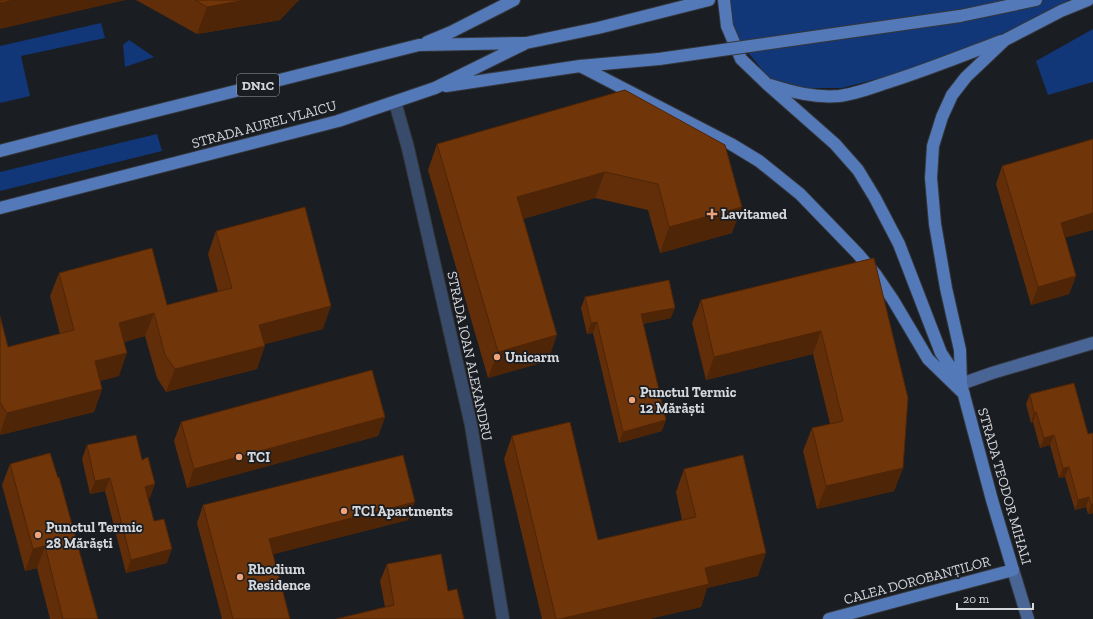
<svg xmlns="http://www.w3.org/2000/svg" width="1093" height="619" viewBox="0 0 1093 619" font-family="'Zilla Slab',serif">
  <rect width="100%" height="100%" fill="#1a1d22"/>
  <path fill="#123778" d="M730,0h338l-7,7 -48,23 -117,44 -54,14h-37l-36,-10 -29,-35 -8,-21z
    M101,23l4,15 -84,18 9,40 -30,7v-57z
    M1093,29v53l-45,13 -12,-34z
    M129,40l25,17 -29,10 -2,-22z
    M157,134l5,17 -162,40v-19z"/>
  <g fill="none" stroke-linecap="round" stroke-linejoin="round">
    <defs>
      <path id="street" d="M395,102l13,46 63,277 32,194"/>
      <path id="secondary" d="M961,384l31,-11 101,-30
        M1013,570l15,49"/>
      <path id="primary" d="M724,0l3,26 14,33 26,25 68,60 23,26 17,28 24,46 42,109 20,30
        M960,16l76,-16
        M427,42l24,-10 63,-32
        M580,66l151,78 28,17 41,33 58,60 18,21 17,25 35,59 36,35
        M770,85c22,7 45,13 69,11 17,-2 34,-9 50,-14 38,-12 75,-27 112,-41
        M446,86l134,-20 79,-7
        M0,151l96,-25 323,-81 107,-2 72,-15 111,-28
        M0,208l338,-87 97,-33 89,-44
        M829,619l184,-49 -21,-70 -31,-116 -1,-34 -14,-62 -11,-64 -4,-46 2,-32 9,-29 10,-22 14,-18 39,-37 56,-29 27,-11"/>
    </defs>
    <use href="#street" stroke="#34373c" stroke-width="14"/>
    <use href="#secondary" stroke="#34373c" stroke-width="14"/>
    <use href="#primary" stroke="#34373c" stroke-width="14"/>
    <use href="#street" stroke="#394b6a" stroke-width="12"/>
    <use href="#secondary" stroke="#496596" stroke-width="12"/>
    <use href="#primary" stroke="#5479b8" stroke-width="12"/>
    <defs>
      <path id="primary-bridge" d="M659,59l301,-43"/>
    </defs>
    <use href="#primary-bridge" stroke="#34373c" stroke-width="14" stroke-linecap="butt"/>
    <use href="#primary-bridge" stroke="#5479b8" stroke-width="12"/>
  </g>
  <path fill="#612e09" d="M136,0h163l-19,20 -83,14z
    M625,90l107,143 -72,20 -12,-43 -53,-12 -72,21 25,142 -60,17 -60,-208 9,-26z
    M1002,166l63,72 11,38 -7,18 -38,11 -35,-121z
    M216,231l107,98 -59,15 -7,25 -91,23 -9,-14 -12,-42 -21,6 -5,34 -19,5 2,8 -8,23 -94,23v-119l8,31 52,-13 -10,-38 9,-23 108,32 51,-13 -10,-38z
    M874,258l29,210 -9,23 -77,18 -14,-58 9,-23 18,-4 -17,-70 -107,26 -14,-57 9,-23z
    M585,297l86,21 -28,6 19,107 -43,12 -26,-110 -6,1 -6,-26z
    M1030,394l58,40 5,-1v80l-5,1 -2,-7 -11,3 -10,-33 -6,1 -9,-33 -10,3 -7,-26 -2,1 -5,-19z
    M385,417l-7,19 -191,52 -13,-47 7,-19z
    M512,436l86,104 84,-20 -6,-28 8,-23 74,107 -51,12 -6,19 -52,12h-107l-38,-160z
    M87,445l63,53h-2l6,23 13,42 -41,10 -21,-82 -15,3 -8,-35z
    M10,464l88,155h-48l-13,-51 -12,3 -23,-86z
    M203,505l205,15 -135,34 17,65h-68l-25,-96z
    M387,564l61,27 -63,16 -5,-26z"/>
  <path fill="#4f2507" d="M15,0h111l-126,29v-26z
    M246,0h53l-19,20 -83,14 10,-27z
    M605,172l-10,26 -87,25 9,-26z
    M742,207l-10,26 -72,20 9,-26z
    M1093,213v17l-39,11 7,-18z
    M1076,276l-7,18 -38,11 7,-18z
    M331,306l-8,23 -72,19 8,-23z
    M675,308l-4,10 -34,7 4,-11z
    M154,313l-9,23 -34,10 8,-23z
    M597,322l-4,11 -6,1 4,-11z
    M821,331l-8,23 -107,26 8,-23z
    M557,335l-9,26 -60,17 10,-26z
    M265,346l-8,23 -91,23 9,-23z
    M127,353l-8,23 -32,8 8,-23z
    M102,389l-8,23 -94,23v-2l7,-20z
    M1036,412l-3,10 -2,1 3,-10z
    M385,417l-7,19 -191,52 7,-19z
    M666,420l-4,11 -43,12 4,-11z
    M1054,435l-4,10 -10,3 4,-10z
    M1069,467l-4,10 -6,1 4,-10z
    M903,468l-9,23 -77,18 9,-23z
    M110,478l-5,13 -15,3 5,-13z
    M155,484l-5,14 -10,3 5,-14z
    M1089,497l-3,10 -11,3 3,-10z
    M415,502l-7,18 -145,37 6,-18z
    M1091,504h2v9l-5,1z
    M45,546l-8,22 -12,3 8,-22z
    M172,549l-5,14 -41,10 5,-13z
    M766,553l-8,23 -51,12 -6,19 -52,12h-89l145,-51z"/>
  <path fill="#71350a" stroke="#4f2507" d="M0,0h15l-15,3z
    M195,0h51l-39,7z
    M625,90l100,55 17,62 -73,20 -11,-43 -53,-12 -88,25 40,138 -59,17 -61,-208z
    M1093,139v74l-32,10 15,53 -38,11 -36,-121z
    M305,207l26,99 -72,19 6,21 -90,23 -10,-14 -11,-42 -35,10 8,30 -32,8 7,28 -95,24 -7,-11v-86l8,31 66,-17 -15,-57 93,-25 15,57 65,-17 -16,-57z
    M874,258l34,140 -5,70 -77,18 -14,-58 31,-7 -22,-90 -107,26 -13,-57z
    M669,280l6,28 -34,6 25,106 -43,12 -26,-110 -6,1 -6,-26z
    M372,370l13,47 -191,52 -13,-47z
    M1074,383l14,51 5,-1v71h-2l-2,-7 -11,3 -9,-33 -6,1 -9,-33 -10,3 -8,-26 -2,1 -4,-19z
    M570,422l28,118 98,-23 -12,-48 59,-14 23,98 -61,15 4,16 -149,35h-4l-44,-183z
    M136,435l6,25 6,-3 7,27 -10,3 9,34 10,-2 8,30 -41,11 -21,-82 -15,3 -8,-36z
    M50,453l8,25 1,-1 39,142h-35l-18,-73 -12,3 -23,-85z
    M403,455l12,47 -146,37 21,80h-57l-30,-114z
    M441,554l7,37 9,-2 7,30h-128l58,-14 -7,-41z"/>
  <g fill="#f0a378" stroke="#1a1d22" stroke-width="1.5">
    <path d="M710 208h4v4h4v4h-4v4h-4v-4h-4v-4h4z"/>
    <circle cx="497" cy="357" r="4"/>
    <circle cx="632" cy="400" r="4"/>
    <circle cx="239" cy="457" r="4"/>
    <circle cx="344" cy="511" r="4"/>
    <circle cx="38" cy="535" r="4"/>
    <circle cx="240" cy="577" r="4"/>
  </g>
  <g text-anchor="middle" stroke-width="3.5" stroke-linejoin="round" paint-order="stroke">
    <rect fill="#1a1d22" stroke="#9d9fa3" stroke-width="1" x="237" y="74" width="42" height="22" rx="3"/>
    <g font-size="13" font-weight="bold" fill="#d5d7da">
      <text x="258" y="90">DN1C</text>
    </g>
    <g font-size="14" fill="#d5d7da" stroke="#1a1d22">
      <text transform="translate(264 124) rotate(-15)" y="5">STRADA AUREL VLAICU</text>
      <text transform="translate(470 356) rotate(78)" y="5">STRADA IOAN ALEXANDRU</text>
      <text transform="translate(1005 486) rotate(74)" y="5">STRADA TEODOR MIHALI</text>
      <text transform="translate(917 580) rotate(-15)" y="5">CALEA DOROBANȚILOR</text>
    </g>
    <g font-size="14" font-weight="bold" fill="#d5d7da" stroke="#1a1d22" text-anchor="start">
      <text x="721" y="219">Lavitamed</text>
      <text x="505" y="362">Unicarm</text>
      <text x="640" y="397">Punctul Termic<tspan x="640" dy="16">12 Mărăști</tspan></text>
      <text x="247" y="462">TCI</text>
      <text x="352" y="516">TCI Apartments</text>
      <text x="46" y="532">Punctul Termic<tspan x="46" dy="16">28 Mărăști</tspan></text>
      <text x="248" y="574">Rhodium<tspan x="248" dy="16">Residence</tspan></text>
    </g>
  </g>
  <path d="M957 603v6h76v-6" fill="none" stroke="#d5d7da" stroke-width="2"/>
  <text x="963" y="603" font-size="12" fill="#d5d7da" stroke="#1a1d22" stroke-width="3" paint-order="stroke">20 m</text>
</svg>
